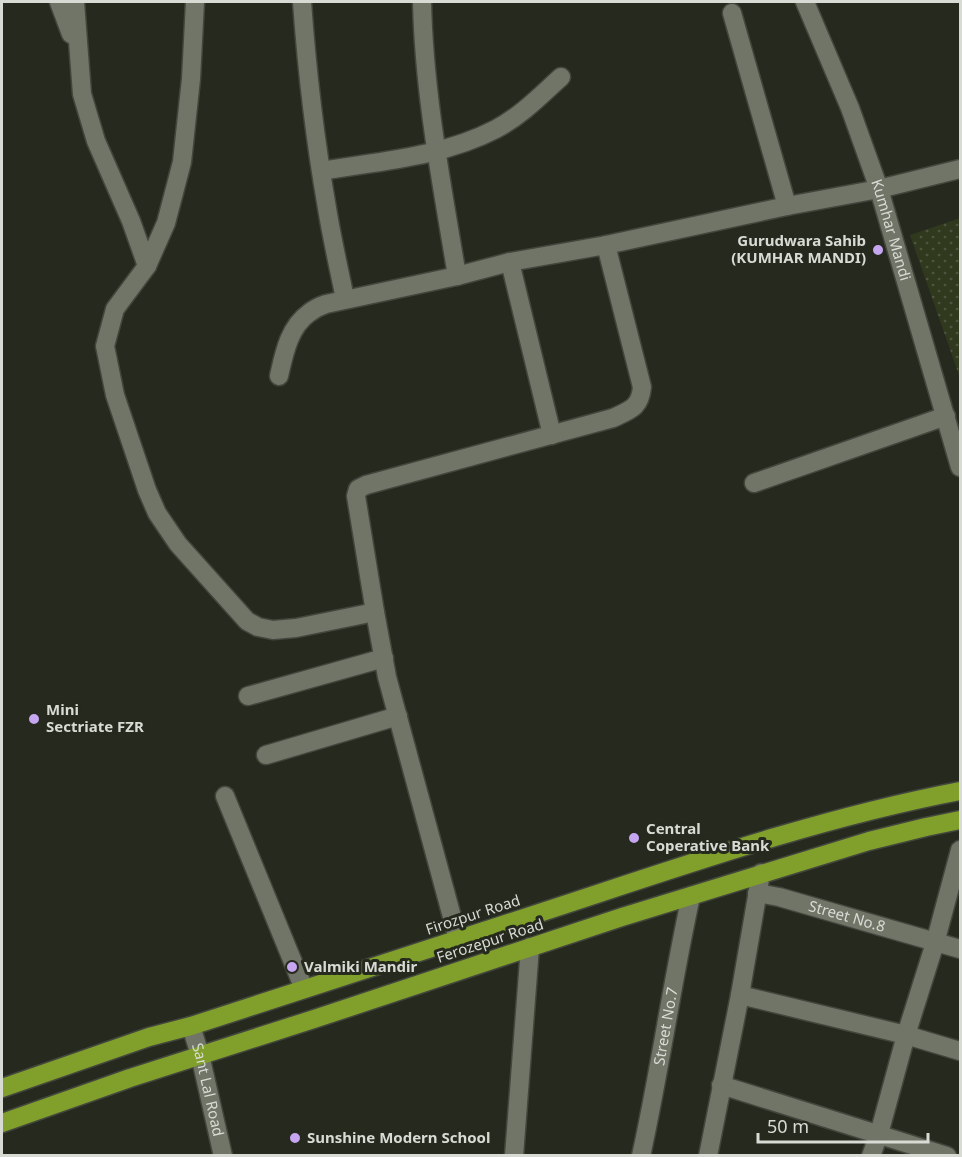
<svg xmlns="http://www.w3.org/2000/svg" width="962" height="1157" viewBox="0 0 962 1157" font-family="'Noto Sans',sans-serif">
  <defs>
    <pattern id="park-dots" width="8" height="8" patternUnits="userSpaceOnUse" patternTransform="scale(1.5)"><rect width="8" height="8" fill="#30391e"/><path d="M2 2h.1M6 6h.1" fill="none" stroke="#4d553e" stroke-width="1.8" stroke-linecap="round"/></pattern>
  </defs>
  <rect width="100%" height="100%" fill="#25291e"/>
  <path fill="url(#park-dots)" d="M960,218v160l-50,-143z"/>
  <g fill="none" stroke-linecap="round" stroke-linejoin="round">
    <defs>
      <g id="street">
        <path d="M59,2l12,32"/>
        <path d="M75,2l7,92 14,47 35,80 16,45"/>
        <path d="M195,2l-4,77 -9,83 -16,61 -19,43 -32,43 -10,37 10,49 32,95 10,23 21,31 69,77 11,6 15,3 23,-2 79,-16"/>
        <path d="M302,2c5,69 13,138 25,206 5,31 12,61 18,91"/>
        <path d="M422,2c2,92 20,183 35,274"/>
        <path id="s1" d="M805,2l45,106 29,81 81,278"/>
        <path d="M732,13l55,193"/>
        <path d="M321,171c59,-10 121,-14 175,-42 25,-13 45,-34 65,-52"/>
        <path d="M510,262l42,173"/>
        <path d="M279,376c5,-22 10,-49 30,-63 5,-4 11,-7 17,-9l131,-28 53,-14 96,-17 181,-39 92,-17 81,-20"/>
        <path d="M754,483l192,-67"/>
        <path d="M248,696l136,-38"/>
        <path d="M266,755l132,-39"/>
        <path d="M225,796l79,193"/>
        <path id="s2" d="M757,893l22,4 181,52"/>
        <path d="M458,939l-71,-262 -12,-65 -19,-116 2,-7 8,-4 247,-67c17,-8 27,-10 29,-31l-36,-142"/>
        <path d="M740,995l166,40 54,16"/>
        <path id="s3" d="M191,1026l9,29 23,101"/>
        <path d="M721,1085l226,71"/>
        <path d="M514,1156l16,-209"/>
        <path id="s4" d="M641,1156c19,-86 31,-174 50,-260"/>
        <path d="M708,1156l32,-161 21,-122"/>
        <path d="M871,1156l8,-22 27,-99 29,-92 25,-93"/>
      </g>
      <path id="highway" d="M2,1088l147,-51 42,-11c114,-38 228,-73 342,-111 141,-46 281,-96 427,-124
        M2,1123l128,-45 184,-59 308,-102 247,-76 57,-14 34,-7"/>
    </defs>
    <use href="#street" stroke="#43463d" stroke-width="21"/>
    <use href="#highway" stroke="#43463d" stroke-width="21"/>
    <use href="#street" stroke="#707568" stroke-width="18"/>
    <use href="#highway" stroke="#819f2b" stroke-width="18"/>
  </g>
  <g fill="#c6a6f0" stroke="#25291e" stroke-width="2">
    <circle cx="878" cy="250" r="6"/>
    <circle cx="34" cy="719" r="6"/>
    <circle cx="634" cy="838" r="6"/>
    <circle cx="292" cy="967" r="6"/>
    <circle cx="295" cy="1138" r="6"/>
  </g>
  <g text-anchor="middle" stroke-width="6" stroke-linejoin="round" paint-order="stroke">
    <g font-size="15" fill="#d8dbd4" stroke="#25291e">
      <text dy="5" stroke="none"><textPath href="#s1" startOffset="244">Kumhar Mandi</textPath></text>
      <text transform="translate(473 915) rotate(-18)" y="5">Firozpur Road</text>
      <text dy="5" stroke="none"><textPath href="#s2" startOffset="93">Street No.8</textPath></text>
      <text transform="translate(490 941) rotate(-18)" y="5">Ferozepur Road</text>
      <text dy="5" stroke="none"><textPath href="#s4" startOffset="132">Street No.7</textPath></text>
      <text dy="5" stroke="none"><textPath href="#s3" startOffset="66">Sant Lal Road</textPath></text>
    </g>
    <g font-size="15" font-weight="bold" fill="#d8dbd4" stroke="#25291e" text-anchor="start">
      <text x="866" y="246" text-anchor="end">Gurudwara Sahib<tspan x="866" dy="17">(KUMHAR MANDI)</tspan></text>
      <text x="46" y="715">Mini<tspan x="46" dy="17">Sectriate FZR</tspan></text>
      <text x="646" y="834">Central<tspan x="646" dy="17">Coperative Bank</tspan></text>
      <text x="304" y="972">Valmiki Mandir</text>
      <text x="307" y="1143">Sunshine Modern School</text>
    </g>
  </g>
  <rect width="962" height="1157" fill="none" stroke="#d8dbd4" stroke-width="6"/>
  <path d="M758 1133v9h170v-9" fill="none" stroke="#d8dbd4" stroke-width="3"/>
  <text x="767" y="1133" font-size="18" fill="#d8dbd4" stroke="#25291e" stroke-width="4.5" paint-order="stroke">50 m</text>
</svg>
